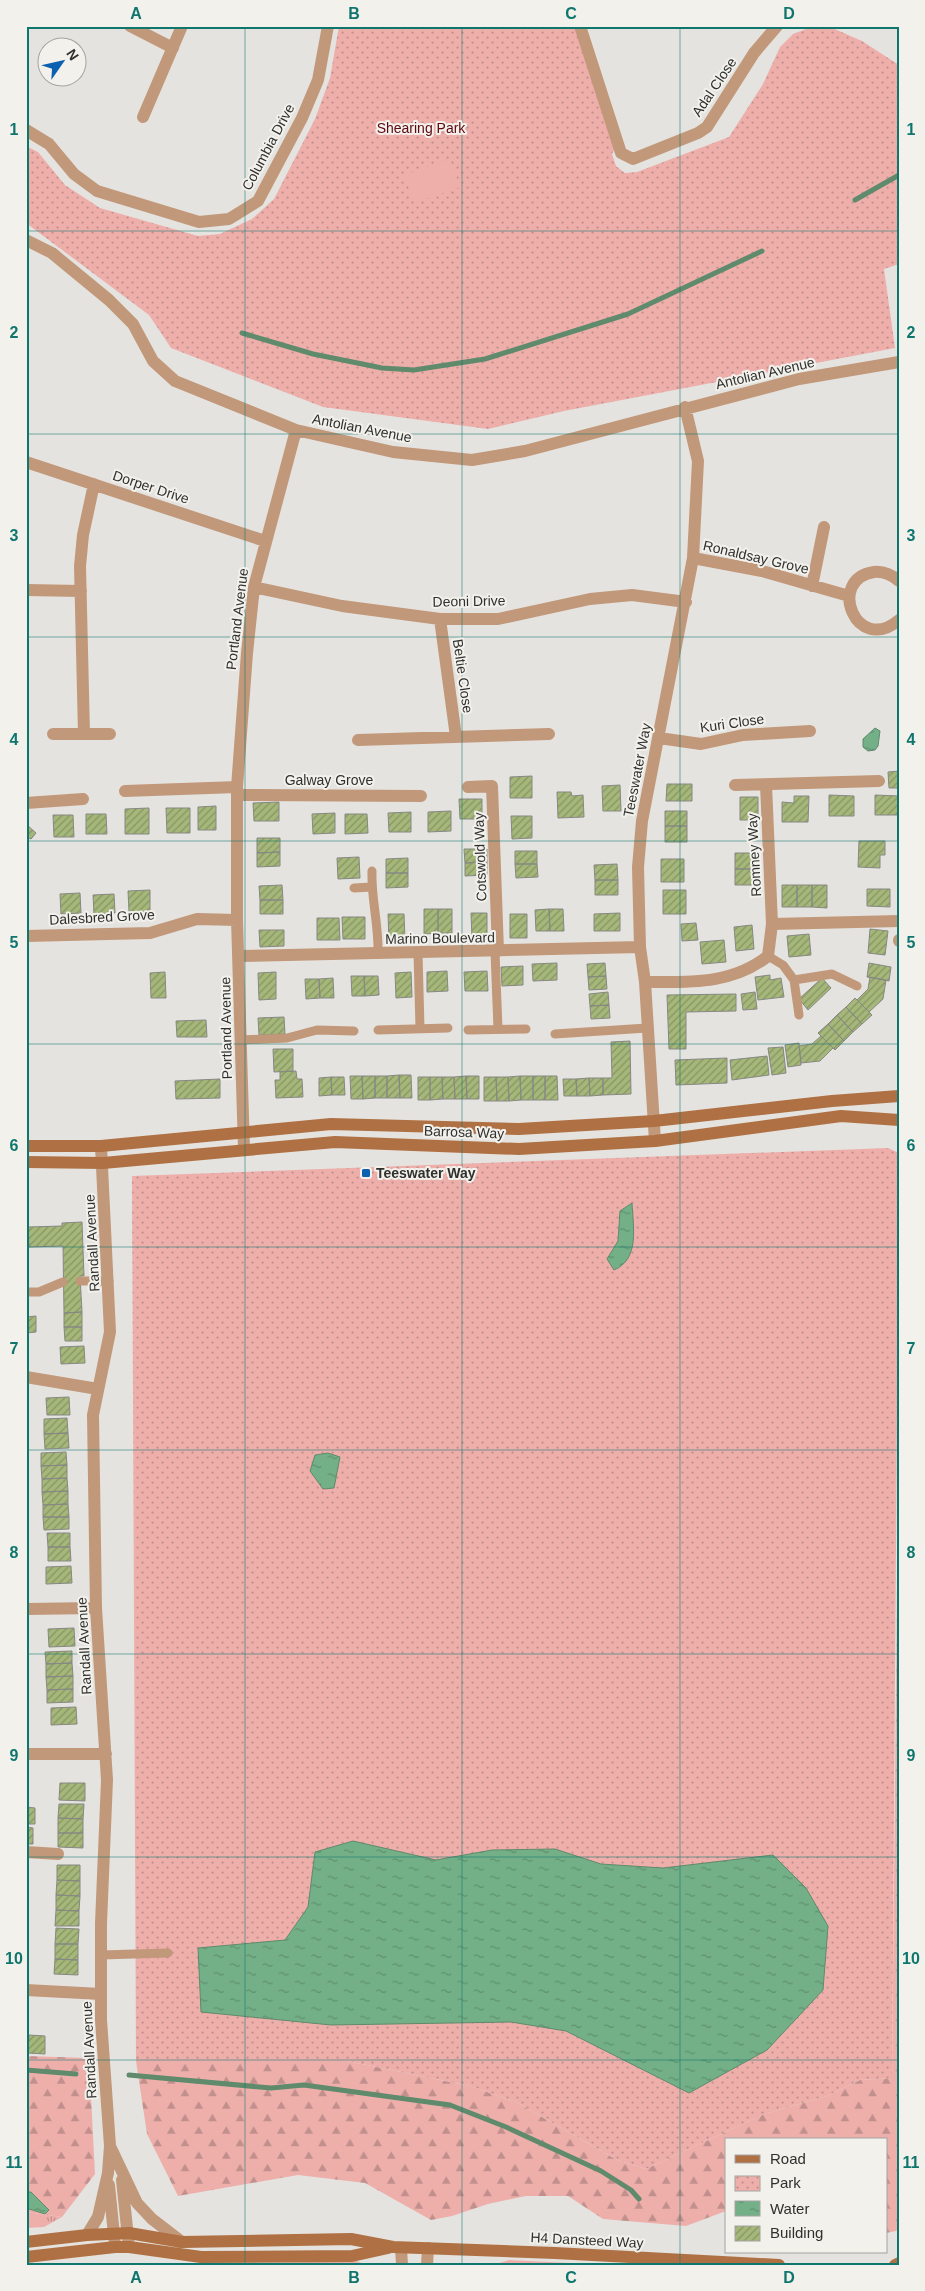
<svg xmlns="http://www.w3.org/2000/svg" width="925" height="2291" viewBox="0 0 925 2291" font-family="Helvetica,sans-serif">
  <defs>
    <pattern id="grass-tufts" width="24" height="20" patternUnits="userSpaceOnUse" patternTransform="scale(1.25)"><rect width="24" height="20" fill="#eeafab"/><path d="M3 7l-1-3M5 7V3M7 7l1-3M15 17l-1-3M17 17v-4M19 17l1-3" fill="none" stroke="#c18f8c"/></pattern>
    <pattern id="forest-firs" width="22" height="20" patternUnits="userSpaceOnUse" patternTransform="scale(1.25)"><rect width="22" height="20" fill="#eeafab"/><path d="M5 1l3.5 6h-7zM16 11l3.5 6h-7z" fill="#c18f8c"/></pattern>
    <pattern id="park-dots" width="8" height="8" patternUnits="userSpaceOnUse" patternTransform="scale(1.25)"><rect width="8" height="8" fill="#eeafab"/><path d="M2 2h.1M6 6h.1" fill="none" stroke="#c18f8c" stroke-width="1.8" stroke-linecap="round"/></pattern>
    <pattern id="water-ripples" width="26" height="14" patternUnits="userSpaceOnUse" patternTransform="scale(1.25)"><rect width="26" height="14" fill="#73b087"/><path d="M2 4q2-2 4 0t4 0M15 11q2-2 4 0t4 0" fill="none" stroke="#5f906f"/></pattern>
    <pattern id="building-hatch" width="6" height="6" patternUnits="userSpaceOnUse" patternTransform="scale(1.25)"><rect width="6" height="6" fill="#a5b779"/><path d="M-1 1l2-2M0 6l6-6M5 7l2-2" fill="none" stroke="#879564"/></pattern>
  </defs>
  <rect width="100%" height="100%" fill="#e5e3df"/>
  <path fill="url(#grass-tufts)" d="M26,2212l36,5 -18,10 -18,1z
    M509,2260l101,5h-117z
    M356,2261l11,4h-199z"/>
  <path fill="url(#forest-firs)" d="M899,1389v839l-3,3 -10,2v-93h-160v71l-40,15 -83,-7 -35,-23h-42l-38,8 -36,12 -21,4 -66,-37 -67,-8 -120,21 -31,-62 -11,-73h211l123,25 46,16 101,58 29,9 118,-55 63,-18 33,-16 32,-2z
    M26,2056l63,2 6,116 -33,43 -36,-5z"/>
  <path fill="url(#park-dots)" d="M339,26h239l37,122 -3,6 4,12 9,7 12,-1 92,-35 34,-53 17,-37 13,-13 21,-8 16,1 32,14 37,24v199l-15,5 11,79 -331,63 -76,18 -165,-22 -152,-59 -22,-33 -123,-92v-77l12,6 27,33 35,23 98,28 22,-2 32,-15 22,-20 41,-80 15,-41z
    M888,1148l11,5 -7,925 -32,2 -33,16 -63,18 -118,55 -29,-9 -101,-58 -46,-16 -123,-25h-211l-4,-885z"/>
  <path fill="#eeafab" d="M450,159l10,28 -46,16 -10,-28z"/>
  <path fill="url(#water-ripples)" stroke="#5f8a6c" d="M875,728l5,3 -2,15 -3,4 -7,1 -5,-4v-8z
    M632,1203c1,24 8,56 -18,67l-7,-11 11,-18 2,-30z
    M328,1453l12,4 -6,31 -11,1 -13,-18 5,-16z
    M353,1841l83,19 56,-10 63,-1 46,15 62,4 110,-13 33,33 22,38 -5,64 -56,60 -78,43 -123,-62 -55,-9 -180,3 -130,-13 -3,-64 87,-8 23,-33 7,-55z
    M26,2192h5l18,18 -4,4 -19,-6z"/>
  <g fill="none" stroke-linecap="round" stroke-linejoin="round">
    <path stroke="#5f8a6c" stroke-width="5" d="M855,200l44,-25
      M242,333l71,21 69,14 32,2 71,-11 143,-45 134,-63
      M26,2070l50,4
      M129,2075l142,13 33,-3 146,20 56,22 95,44 30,19 8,9"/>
  </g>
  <path fill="url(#building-hatch)" stroke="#868883" d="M899,771v17h-10l-1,-16z
    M532,776v22h-22v-21z
    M667,784h25v17h-26z
    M620,785l1,26h-18l-1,-25z
    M557,792h14l1,4 11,-1 1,22 -26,1z
    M829,795l25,1v20h-25z
    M875,795l24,1v19h-24z
    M794,796h15l-1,26h-26v-20l12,1z
    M740,797h18v23h-18z
    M459,799h23v20h-22z
    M279,802v19h-25l-1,-18z
    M216,806v24h-18v-23z
    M149,808v26h-24v-25z
    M166,808h24v25h-23z
    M451,811v20l-23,1v-20z
    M665,811h22v15h-22z
    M411,812v20h-22l-1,-19z
    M335,813v20l-22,1 -1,-20z
    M86,814h20l1,20h-21z
    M345,814h22l1,19 -23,1z
    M53,815h20l1,22h-20z
    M511,816h21v22l-20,1z
    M26,824l10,9 -5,6 -5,-2z
    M665,826h22v16h-22z
    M257,838h23v14l-23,1z
    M859,841h26v14h-5v13l-22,-1z
    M464,849h23v13l-22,1z
    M515,851h22v13h-22z
    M280,852v14l-23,1v-14z
    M735,853h23v16h-23z
    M359,857l1,21 -22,1 -1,-21z
    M408,858v15h-22v-14z
    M661,859h23v23h-23z
    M487,862v13l-22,1v-13z
    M515,864h22l1,13 -22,1z
    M617,864l1,16h-23l-1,-15z
    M735,869h23v16h-23z
    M386,873h22v14l-22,1z
    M595,880h23v15h-23z
    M282,885l1,15h-23l-1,-14z
    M782,885h15v22h-15z
    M797,885h15v22h-15z
    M812,885h15v23l-15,-1z
    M867,889h23v18l-23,-1z
    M150,890v22h-21l-1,-21z
    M663,890h23v24h-23z
    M80,893l1,20 -20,1 -1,-20z
    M114,894l1,19 -21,1 -1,-19z
    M260,900h23v14h-23z
    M424,909h14v24l-14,1z
    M438,909h14v24h-14z
    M549,909h14l1,22h-14z
    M549,909l1,22h-14l-1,-21z
    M471,913h16v25l-15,1z
    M620,913v18h-26v-17z
    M388,914h16l1,26 -16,1z
    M510,914h17v24h-17z
    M342,917h23v22h-22z
    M317,918h22l1,22h-23z
    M696,923l2,17 -16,1 -1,-17z
    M752,925l2,24 -18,2 -2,-24z
    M870,929l18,2 -3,24 -17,-2z
    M259,930h25v16l-24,1z
    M809,934l2,21 -22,2 -2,-21z
    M724,940l2,22 -24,2 -2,-22z
    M557,963v17l-24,1 -1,-17z
    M605,963l1,13 -18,1 -1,-13z
    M869,963l22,4 -2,14 -22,-4z
    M523,966v19l-21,1 -1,-19z
    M447,971l1,20 -21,1v-20z
    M487,971l1,20h-23l-1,-19z
    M165,972l1,26h-15l-1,-25z
    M276,972v27l-17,1 -1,-27z
    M411,972l1,25 -16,1 -1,-25z
    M770,975v5l11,-2 3,19 -26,3 -3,-23z
    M351,976h13l1,20h-13z
    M364,976h14l1,19 -14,1z
    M606,976l1,13 -18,1 -1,-13z
    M870,977l16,3 -3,19 -14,13 -12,-12 11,-11z
    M333,978l1,20h-14l-1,-19z
    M822,978l9,10 -23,22 -9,-11z
    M305,979h14l1,19 -14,1z
    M608,992l1,13 -19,1 -1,-12z
    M755,992l2,17 -14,1 -2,-16z
    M736,994v17l-50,1v37h-17l-2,-54z
    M855,998l17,17 -10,9 -16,-17z
    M609,1005l1,13 -19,1 -1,-13z
    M846,1007l16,17 -9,8 -16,-17z
    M837,1015l16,17 -9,9 -16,-17z
    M284,1017l1,17 -26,1 -1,-17z
    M206,1020l1,17h-30l-1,-16z
    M828,1024l16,17 -9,9 -17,-17z
    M821,1036l12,12 -13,13 -19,2 -2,-17 13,-2z
    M630,1041l1,53 -28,1v-17h9l-1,-36z
    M799,1043l2,22 -13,2 -3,-22z
    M783,1047l3,26 -14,2 -4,-27z
    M273,1049h20v22l-19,1z
    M767,1056l2,19 -37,5 -2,-20z
    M727,1058v25l-51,2 -1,-25z
    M296,1071l1,8h5l1,18 -27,1 -1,-18h5v-8z
    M399,1075h12l1,23h-12z
    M399,1075l1,23h-13v-22z
    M350,1076h12l1,23h-12z
    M362,1076h13v22l-12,1z
    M375,1076h12v22h-12z
    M466,1076h13v23h-12z
    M466,1076l1,23h-12l-1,-22z
    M520,1076h13v24h-12z
    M520,1076l1,24 -12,1 -1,-24z
    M533,1076h12v24h-12z
    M545,1076h12l1,24h-13z
    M331,1077h13l1,18h-13z
    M331,1077l1,18 -13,1v-18z
    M418,1077h12v23h-12z
    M430,1077h12l1,22 -13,1z
    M442,1077h12l1,22h-12z
    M484,1077h12l1,24h-13z
    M496,1077h12l1,24h-12z
    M589,1078h14v17l-13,1z
    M589,1078l1,18h-13l-1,-17z
    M220,1079v19l-44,1 -1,-18z
    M563,1079h13l1,17h-13z
    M82,1222l2,54h-4l2,36 -18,1 -1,-67 -34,1 -1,-20 34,-1v-3z
    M82,1312v15h-18v-14z
    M36,1316v16l-10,1v-16z
    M64,1327h18v14h-17z
    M84,1346l1,17 -24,1 -1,-17z
    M69,1397l1,18h-23l-1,-17z
    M67,1418l1,15 -24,1v-15z
    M68,1433l1,15 -24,1 -1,-15z
    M66,1452l1,13 -26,1v-13z
    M67,1465v13l-25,1 -1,-13z
    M67,1478l1,13 -26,1v-13z
    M68,1491v13l-25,1 -1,-13z
    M68,1504l1,13h-26v-12z
    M43,1517h26v12l-25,1z
    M47,1533h23v14h-22z
    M48,1547h22l1,14h-23z
    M71,1566l1,17 -26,1v-17z
    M74,1628l1,18 -26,1 -1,-18z
    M72,1651v12l-26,1 -1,-12z
    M72,1663l1,13 -27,1v-13z
    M73,1676v13l-26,1 -1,-13z
    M73,1689v13l-26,1v-13z
    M76,1707l1,17 -26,1v-17z
    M60,1783h25v18l-26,-1z
    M59,1804h25l-1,15 -25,-1z
    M26,1807l9,1v16h-9z
    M58,1818l25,1v14h-25z
    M26,1827l7,1v16h-7z
    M58,1833h25v15l-25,-1z
    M57,1865h23v16l-23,-1z
    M57,1880l23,1v15l-24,-1z
    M56,1895l24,1 -1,15 -23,-1z
    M56,1910l23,1v15h-24z
    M56,1928l23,1 -1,15h-23z
    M55,1944h23v16l-23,-1z
    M55,1959l23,1v15l-24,-1z
    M29,2035l16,1v18l-17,-1z"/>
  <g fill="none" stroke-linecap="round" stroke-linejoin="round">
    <path stroke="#c2987a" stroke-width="9" d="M372,871c-1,28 7,54 6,83
      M354,888l18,-1
      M495,952l3,77
      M418,953l2,75
      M768,956l15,9 11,15
      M799,1015l-5,-35 38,-6 25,12
      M378,1030l70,-2
      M468,1030l58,-1
      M555,1034l92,-6
      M241,1040l46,-2 30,-8 37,1
      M80,1281h29
      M26,1292h13l24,-10
      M101,1955l67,-2"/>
    <path stroke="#c2987a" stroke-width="12" d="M130,26l43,22
      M580,26l41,127 12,6 65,-26 9,-6 47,-74 23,-27
      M143,117l39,-91
      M26,130l23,14 25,30 23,17 102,31 30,-3 29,-18 44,-83 16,-38 10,-54
      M26,240l26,13 57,47 24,24 20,37 22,20 121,49 97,22 79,8 53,-9 274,-72 100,-17
      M26,462l239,79
      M693,558l69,13 87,25
      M899,581c-7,-6 -15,-10 -25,-9 -48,7 -18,84 25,48
      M812,586l12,-59
      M254,587l88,19 98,13h58l92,-20 42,-4 54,7
      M26,590l55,1
      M440,619l16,118
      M53,734h57
      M84,734l-4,-168 3,-31 11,-51
      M659,738l42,6 42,-9 67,-4
      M358,740l191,-6
      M735,785l144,-4
      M468,787l24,-1 6,165
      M125,791l112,-4
      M237,795l184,1
      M26,803l57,-4
      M772,924l127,-3
      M26,936l124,-3 47,-14 40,1
      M899,941v-1
      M240,956l400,-9
      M645,982c43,0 87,3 123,-26l4,-32 -6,-139
      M655,1141l-10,-159 -5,-35 -2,-80 4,-46 51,-263 5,-97 -13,-54
      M244,1149l-7,-229v-133l10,-134 7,-66 42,-157
      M26,1377l72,12
      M26,1609l70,-1
      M26,1754h80
      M26,1852l32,2
      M26,1990l75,4
      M110,2146l27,57 15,16 30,23
      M122,2180l7,67
      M109,2185l6,60
      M87,2235l11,-18 10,-44 2,-27 -9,-126v-97l6,-143 -11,-172 -3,-193 17,-83 -9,-186
      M401,2248l1,17
      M427,2265l1,-17"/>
    <path stroke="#af7144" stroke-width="12" d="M26,1146h75l230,-22 188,5 135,-8 178,-20 67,-5
      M26,1162l77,1 232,-21 184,7 136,-8 186,-25 58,4
      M26,2242l61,-7 42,-2 53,9 169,-3 42,8 162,6 224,12
      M26,2257l89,-10h14l72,10 151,-1 36,-8
      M895,2265l4,-2"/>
  </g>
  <path fill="none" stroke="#0f766e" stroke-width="1" stroke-opacity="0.55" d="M245,26v2239M462,26v2239M680,26v2239M26,231h873M26,434h873M26,637h873M26,841h873M26,1044h873M26,1247h873M26,1450h873M26,1654h873M26,1857h873M26,2060h873"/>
  <rect fill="#0b61af" stroke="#f2f1ec" stroke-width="2" x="361" y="1168" width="10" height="10" rx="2.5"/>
  <g text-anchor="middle" stroke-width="4" stroke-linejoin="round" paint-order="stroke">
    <g font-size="14" fill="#30302e" stroke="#f2f1ec">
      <text transform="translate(714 87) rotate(-56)" y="5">Adal Close</text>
      <text transform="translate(268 147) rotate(-62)" y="5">Columbia Drive</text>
      <text transform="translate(765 373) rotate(-13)" y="5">Antolian Avenue</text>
      <text transform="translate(362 428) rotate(11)" y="5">Antolian Avenue</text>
      <text transform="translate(151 487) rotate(18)" y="5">Dorper Drive</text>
      <text transform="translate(756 557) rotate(13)" y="5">Ronaldsay Grove</text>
      <text transform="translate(469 601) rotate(-1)" y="5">Deoni Drive</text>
      <text transform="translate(237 619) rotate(-83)" y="5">Portland Avenue</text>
      <text transform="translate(463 676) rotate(82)" y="5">Beltie Close</text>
      <text transform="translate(732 723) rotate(-8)" y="5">Kuri Close</text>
      <text transform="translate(637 770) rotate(-79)" y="5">Teeswater Way</text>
      <text x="329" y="785">Galway Grove</text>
      <text transform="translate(754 855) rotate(-93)" y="5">Romney Way</text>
      <text transform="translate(480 857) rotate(-92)" y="5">Cotswold Way</text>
      <text transform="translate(102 917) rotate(-3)" y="5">Dalesbred Grove</text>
      <text transform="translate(440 938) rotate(-1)" y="5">Marino Boulevard</text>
      <text transform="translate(226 1028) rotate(-91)" y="5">Portland Avenue</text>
      <text transform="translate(464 1132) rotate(2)" y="5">Barrosa Way</text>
      <text transform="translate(92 1243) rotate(-93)" y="5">Randall Avenue</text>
      <text transform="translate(84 1646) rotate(-93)" y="5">Randall Avenue</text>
      <text transform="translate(89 2050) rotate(-93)" y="5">Randall Avenue</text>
      <text transform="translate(587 2240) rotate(3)" y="5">H4 Dansteed Way</text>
    </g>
    <g font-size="14" fill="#5e0811" stroke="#f2f1ec">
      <text x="421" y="133">Shearing Park</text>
    </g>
    <g font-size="14" font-weight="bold" fill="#30302e" stroke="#f2f1ec" text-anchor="start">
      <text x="376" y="1178">Teeswater Way</text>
    </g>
  </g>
  <rect width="925" height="2291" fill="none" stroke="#f2f1ec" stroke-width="55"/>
  <rect x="725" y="2138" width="162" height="115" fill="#f2f1ec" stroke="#a4a4a0"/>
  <rect x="735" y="2155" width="25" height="8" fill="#af7144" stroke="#a4a4a0"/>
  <text x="770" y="2164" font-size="15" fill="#30302e">Road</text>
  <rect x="735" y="2176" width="25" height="15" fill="url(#park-dots)" stroke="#a4a4a0"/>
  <text x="770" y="2188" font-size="15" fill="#30302e">Park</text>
  <rect x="735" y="2201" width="25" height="15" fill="url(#water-ripples)" stroke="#a4a4a0"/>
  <text x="770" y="2214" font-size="15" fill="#30302e">Water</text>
  <rect x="735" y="2226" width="25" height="15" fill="url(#building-hatch)" stroke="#a4a4a0"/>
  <text x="770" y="2238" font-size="15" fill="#30302e">Building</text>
  <g transform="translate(62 62) rotate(56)"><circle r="24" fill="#f2f1ec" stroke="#a4a4a0"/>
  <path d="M0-4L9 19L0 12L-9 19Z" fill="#0b61af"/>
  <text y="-8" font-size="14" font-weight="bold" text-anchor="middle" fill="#30302e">N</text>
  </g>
  <rect x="28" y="28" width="870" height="2236" fill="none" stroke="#0f766e" stroke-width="2"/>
  <g font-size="16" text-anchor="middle" font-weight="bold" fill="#0f766e">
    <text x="136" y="19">A</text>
    <text x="354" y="19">B</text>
    <text x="571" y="19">C</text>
    <text x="789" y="19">D</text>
    <text x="14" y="135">1</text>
    <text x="911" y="135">1</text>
    <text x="14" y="338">2</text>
    <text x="911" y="338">2</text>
    <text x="14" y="541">3</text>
    <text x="911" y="541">3</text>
    <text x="14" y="745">4</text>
    <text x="911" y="745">4</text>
    <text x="14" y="948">5</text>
    <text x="911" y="948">5</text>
    <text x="14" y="1151">6</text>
    <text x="911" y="1151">6</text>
    <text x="14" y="1354">7</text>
    <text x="911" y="1354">7</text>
    <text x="14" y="1558">8</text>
    <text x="911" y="1558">8</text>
    <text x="14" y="1761">9</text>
    <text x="911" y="1761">9</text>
    <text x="14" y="1964">10</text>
    <text x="911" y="1964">10</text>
    <text x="14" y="2168">11</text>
    <text x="911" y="2168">11</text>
    <text x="136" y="2283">A</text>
    <text x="354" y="2283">B</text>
    <text x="571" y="2283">C</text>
    <text x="789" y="2283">D</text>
  </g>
</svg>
